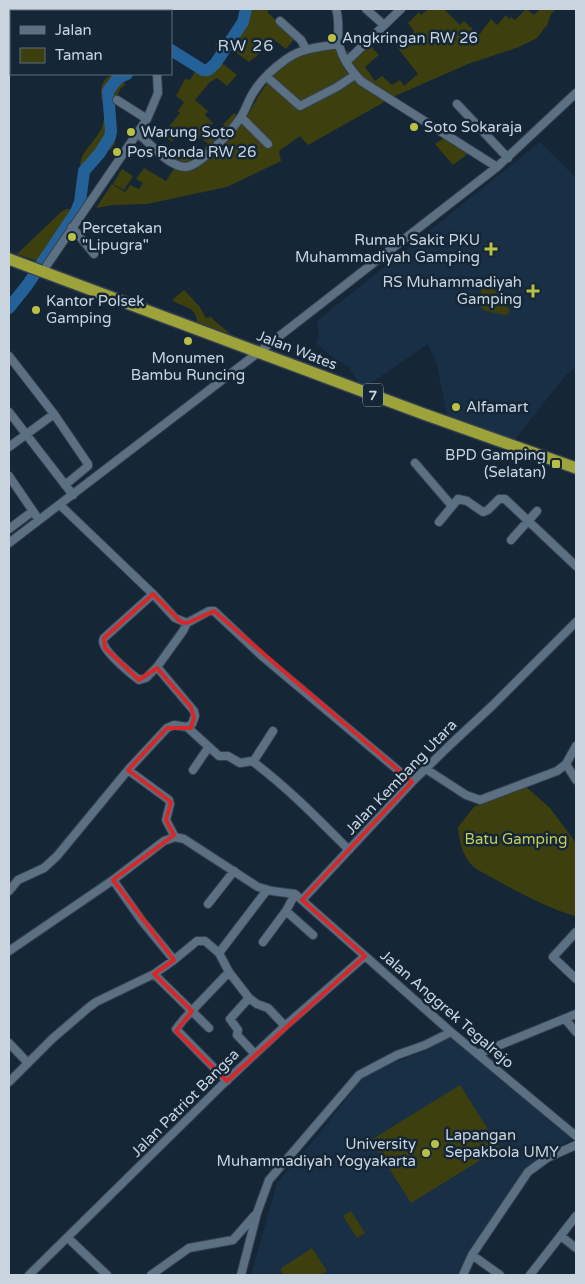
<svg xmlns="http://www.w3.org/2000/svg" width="585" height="1284" viewBox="0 0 585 1284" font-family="'Varela Round',sans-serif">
  <rect width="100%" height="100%" fill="#152637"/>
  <path fill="#192f46" d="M540,142l36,36v188l-11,10 -52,66 -65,-22 -11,-55 -9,-21 -66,45 -13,-22 -19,-12 -14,-12 3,-8 -2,-14z
    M451,1036l123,101 -50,33 -64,105h-209l26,-92 47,-55 37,-49 19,-11 50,-19z"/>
  <path fill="#3d3f0e" d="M243,9h26l-2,3 28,26 -9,11 -12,-9 -11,11 -14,11 -19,-14 -3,4 -12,-7 4,-7 7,3h1c6,-12 15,-19 16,-32z
    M428,9h16l16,16 4,-4 15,14 12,-16 6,6 9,-10 3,4 2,-2 4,3 11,-11 8,6 6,-6h16l-5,5 -4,11 -10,13 -18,9 -51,17 -73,32 -87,49 -8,-9 -21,15 2,10 -54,26 -80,17 -34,1 -17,3 16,-24 13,8 5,-7 9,4 4,-6 -7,-4 8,-11 22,13 9,-14 -20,-17 3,-3 6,8 8,-6 8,8 8,-8 6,7 4,-3 3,2 4,-3 -2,-2 5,-6 -8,-7 -7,6 -12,-11 -9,10 -9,-8 17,-21 -2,-2 6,-9 -8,-6 9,-17 5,1 7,-12c10,8 16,3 24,-6l16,13 -10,11 -10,-8 -7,4 -15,18 13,11 -3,4 8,8 -5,6 6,5 20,-21 10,9c26,-48 47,-84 108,-70l14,-11 13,14 -14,12 10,14 7,-5 10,9 8,-5 4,6 14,-12 -21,-27 17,-16 -6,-8 11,-11 2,3z
    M112,74h16l-4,7 1,4 -4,3 -5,10 -6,-3 1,27 4,22 -5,6 -5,-2c-7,10 -12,20 -24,24l-1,-9 2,-6c5,-11 18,-21 21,-33 6,-19 -13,-37 9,-50z
    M444,138l25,15 -16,12 -18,-21z
    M122,169l11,7 -9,14 -11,-6z
    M67,209h7l-34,53 -23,-8 45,-43z
    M484,280l5,2 21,29 -2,3 -3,1 -19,-4 -5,-3v-23z
    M184,290l15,16 7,12 5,-1c6,7 13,10 19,17l-33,-12c0,-16 -16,-15 -25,-22z
    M524,785l26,23 26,35v72l-1,1c-34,-10 -66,-29 -97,-46 -14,-9 -19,-27 -20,-43l16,-20z
    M460,1085l40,63 -89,55 -40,-63z
    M351,1211l14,22 -8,5 -14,-22z
    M312,1248l15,23 -7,4h-36l-4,-6z"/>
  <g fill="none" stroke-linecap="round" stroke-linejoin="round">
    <path stroke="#256199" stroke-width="12" d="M171,50l32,20h5l7,-6 28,-42 3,-13
      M9,308l19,-24 48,-72 4,-10 4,-31 15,-17 11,-17 1,-6 -3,-40 10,-13 9,-4"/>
    <defs>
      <path id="minor" d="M336,9c4,12 1,23 3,35 3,15 12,26 22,37l136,86
        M366,9l18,16
        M161,11l1,-2
        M280,21l21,19 5,9
        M346,62l55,-53
        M267,77l33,29 37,-19 18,-12
        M117,100l30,19
        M457,104l51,54
        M241,117l27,27
        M138,134c15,11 28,31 47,33 15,0 47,-37 56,-50 5,-8 8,-19 14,-27 7,-11 19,-22 30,-30 16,-12 35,-13 54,-16
        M72,227l22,27
        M44,272l3,-7 100,-146 11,-26 -1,-19
        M9,356l45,58 34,50v2l-23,19
        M9,412l64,83
        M9,447l45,-33
        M415,463l37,43
        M9,476l30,44
        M60,505l93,89 22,24 12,5 22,-12h5l49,46 149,125
        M439,522l19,-23 9,2 16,11 5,-2 11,-11h6l71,67
        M9,529l24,-18
        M511,540l26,-29
        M9,543l246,-188 242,-188 79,-74
        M153,594l-49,44c-1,3 -2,3 0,7 4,10 27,29 35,35l7,-2 11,-11
        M187,727l32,29h9l12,7 12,-2c35,26 66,58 97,89
        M253,762l20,-31
        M566,764l10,16
        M426,769l40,26 14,5 77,-29 9,-7 10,-18
        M128,770l41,30 1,4 -4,16 9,17
        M193,770l15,-22
        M113,880l29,41 32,39
        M9,891l9,-11 26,-12 13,-12 71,-86 39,-42 7,-3 13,2 5,-3 3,-8 -1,-5 -37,-44 26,-36 4,-8
        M302,900l110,-118 39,-38 42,-39 83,-83
        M208,904l26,-33
        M286,911l27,24
        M576,932l-23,25 23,22
        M263,942l23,-31 9,-17
        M9,951l104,-71 51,-39 11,-4 9,2 74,48 14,4 23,3 156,138 125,104
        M219,953l10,19 20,26 8,6 11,4 17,18
        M154,974l55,54
        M249,998l-19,21 8,11 -1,5 18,19
        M565,1019l11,13
        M9,1043l19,20
        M478,1054l98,-40
        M227,1081l-51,-52 8,-10 45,-47
        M9,1082l43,-43 36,-31 8,-6 58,-28 20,-14 23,-19h8l14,12 48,-63
        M561,1236l15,12
        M68,1238l39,37
        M472,1255l28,20
        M29,1275l194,-191 62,-58 80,-70
        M151,1275l38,-27 44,-8 22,-25
        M241,1275l16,-62 12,-33 90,-105 38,-20 28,-10 26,-13
        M463,1275l9,-20 56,-83 19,-14 29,-13
        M530,1275l46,-59"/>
      <path id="highway" d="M9,259l412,154 155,55"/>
    </defs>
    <use href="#minor" stroke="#364150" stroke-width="10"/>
    <use href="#highway" stroke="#364150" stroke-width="14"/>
    <use href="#minor" stroke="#5c7084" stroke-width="8"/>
    <use href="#highway" stroke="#9da23a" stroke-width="11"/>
  </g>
  <path fill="none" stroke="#d62828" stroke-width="4" stroke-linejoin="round" d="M153,594l28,28 6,1 27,-12 198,171 -110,118 63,56 -138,125 -51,-50 16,-20 -38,-37 20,-14 -61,-80 61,-45 -8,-15 5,-18 -43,-32 39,-42h24l3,-10 -3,-11 -34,-39 -18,12 -34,-32 -1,-10z"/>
  <g fill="#bac045" stroke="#152637" stroke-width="2">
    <circle cx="332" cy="38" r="5"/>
    <circle cx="414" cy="127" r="5"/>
    <circle cx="131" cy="132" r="5"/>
    <circle cx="117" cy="152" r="5"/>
    <circle cx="72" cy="237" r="5"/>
    <path d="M488.5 241.5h5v5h5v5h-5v5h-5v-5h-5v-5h5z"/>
    <path d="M530.5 283.5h5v5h5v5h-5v5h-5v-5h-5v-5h5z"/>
    <circle cx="36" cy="310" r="5"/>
    <circle cx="188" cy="341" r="5"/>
    <circle cx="456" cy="407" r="5"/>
    <rect x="551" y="459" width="10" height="10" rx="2.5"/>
    <circle cx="435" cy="1144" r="5"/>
    <circle cx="426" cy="1153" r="5"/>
  </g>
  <g text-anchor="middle" stroke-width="5" stroke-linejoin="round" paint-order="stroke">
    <rect fill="#152637" stroke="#93a0ad" stroke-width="1" x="363" y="383.5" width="20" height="23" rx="4"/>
    <g font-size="14" font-weight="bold" fill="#c9d4df">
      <text x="373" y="400">7</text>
    </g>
    <g font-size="15" fill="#c9d4df" stroke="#152637" text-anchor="start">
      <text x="342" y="43">Angkringan RW 26</text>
      <text x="424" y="132">Soto Sokaraja</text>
      <text x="141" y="137">Warung Soto</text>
      <text x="127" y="157">Pos Ronda RW 26</text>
      <text x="82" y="233">Percetakan<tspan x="82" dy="17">"Lipugra"</tspan></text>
      <text x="480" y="245" text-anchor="end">Rumah Sakit PKU<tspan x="480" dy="17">Muhammadiyah Gamping</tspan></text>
      <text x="522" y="287" text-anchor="end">RS Muhammadiyah<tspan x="522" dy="17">Gamping</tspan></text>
      <text x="46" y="306">Kantor Polsek<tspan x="46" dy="17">Gamping</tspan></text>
      <text x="188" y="363" text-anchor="middle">Monumen<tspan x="188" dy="17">Bambu Runcing</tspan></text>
      <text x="466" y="412">Alfamart</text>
      <text x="546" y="460" text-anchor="end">BPD Gamping<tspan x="546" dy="17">(Selatan)</tspan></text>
      <text x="445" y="1140">Lapangan<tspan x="445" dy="17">Sepakbola UMY</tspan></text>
      <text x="416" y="1149" text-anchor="end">University<tspan x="416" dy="17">Muhammadiyah Yogyakarta</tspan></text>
    </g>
    <g font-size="15" fill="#c9d4df" stroke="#152637">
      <text transform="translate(297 350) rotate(21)" y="5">Jalan Wates</text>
      <text transform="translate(401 777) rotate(-46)" y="5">Jalan Kembang Utara</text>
      <text transform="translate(447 1009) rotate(41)" y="5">Jalan Anggrek Tegalrejo</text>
      <text transform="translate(185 1103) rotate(-45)" y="5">Jalan Patriot Bangsa</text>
    </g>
    <g font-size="15" fill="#c5cc58" stroke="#152637">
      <text x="516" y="844">Batu Gamping</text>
    </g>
    <g font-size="16" letter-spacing="1" fill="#c9d4df" stroke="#152637">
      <text x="246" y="51">RW 26</text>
    </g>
  </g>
  <rect width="585" height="1284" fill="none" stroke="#c9d4df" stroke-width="20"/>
  <rect x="10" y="10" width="162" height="65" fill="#152637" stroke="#5d6c7a"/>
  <rect x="20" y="26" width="25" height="8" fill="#5c7084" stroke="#5d6c7a"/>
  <text x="55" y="35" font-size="15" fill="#c9d4df">Jalan</text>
  <rect x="20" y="48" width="25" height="15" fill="#3d3f0e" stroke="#5d6c7a"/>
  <text x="55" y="60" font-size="15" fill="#c9d4df">Taman</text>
</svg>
